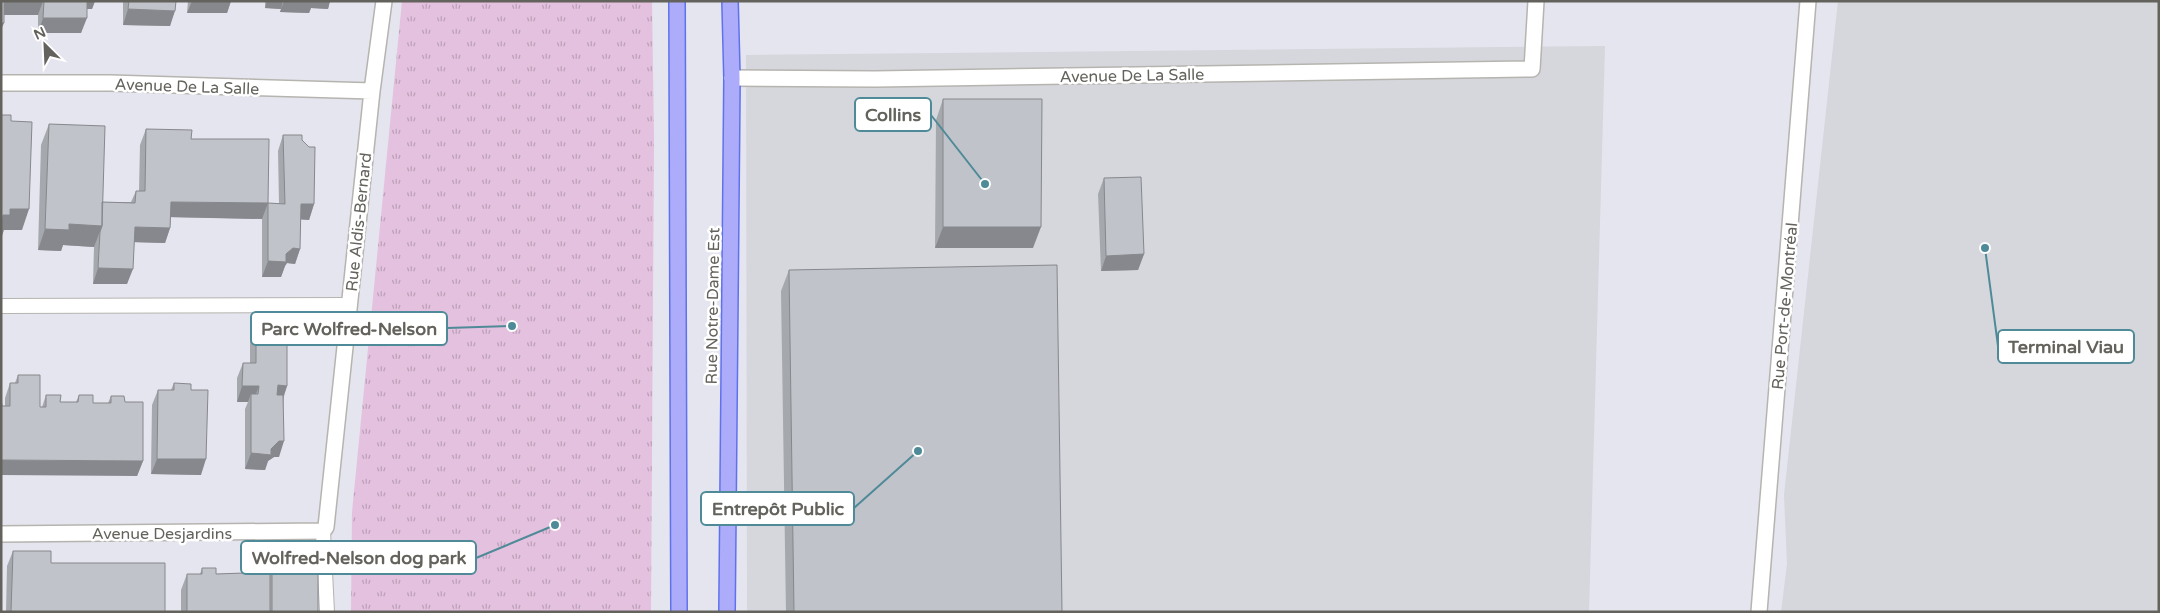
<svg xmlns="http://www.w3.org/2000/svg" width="2160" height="613" viewBox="0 0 2160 613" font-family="'Varela Round',sans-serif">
  <defs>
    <pattern id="park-tufts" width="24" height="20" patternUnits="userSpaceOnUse" patternTransform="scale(1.25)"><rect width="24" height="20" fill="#e4c1df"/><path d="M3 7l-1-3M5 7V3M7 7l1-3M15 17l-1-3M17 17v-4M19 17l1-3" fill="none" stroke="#bca0b8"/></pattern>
  </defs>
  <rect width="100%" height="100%" fill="#e4e5ee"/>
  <path fill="#d6d7dd" d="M1838,1h321v611h-378l6,-48 -3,-69z
    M1605,46l-16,566h-842l-1,-557z"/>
  <path fill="url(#park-tufts)" d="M402,1h250l2,139 -3,472h-300l1,-100z"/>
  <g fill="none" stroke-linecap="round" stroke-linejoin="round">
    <defs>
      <path id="service" d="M1,306l348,-1
        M323,531l4,81"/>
      <path id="minor" d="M732,78l143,1 657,-10 4,-68
        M1,83h109l262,8
        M1,534l322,-3 3,-4 46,-436 12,-90
        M1759,612l49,-611"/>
      <path id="primary" d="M677,1l2,611
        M727,612l5,-534 -2,-77"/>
    </defs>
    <use href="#service" stroke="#b6b4af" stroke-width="16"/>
    <use href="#minor" stroke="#b6b4af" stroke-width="18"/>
    <use href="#primary" stroke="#6072eb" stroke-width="18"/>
    <use href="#service" stroke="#fff" stroke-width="14"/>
    <use href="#minor" stroke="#fff" stroke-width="15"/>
    <use href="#primary" stroke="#acacfb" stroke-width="15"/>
  </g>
  <path fill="#a5a8ad" d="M1,1h94l-3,8h-5l-6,24h-43v-18h-34z
    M123,1h53l-6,25 -47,-1z
    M188,1h43l-4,12h-40z
    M265,1h65l-2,8 -17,-1 -2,5 -29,-1 1,-3 -16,-1z
    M943,99l90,149h-98l1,-128z
    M49,124l53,78h29l5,-11h3l1,-46 6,-16 45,10 77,64h11l-1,-52 5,-16 19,5 12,64 -5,16 -9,-1v30l-5,15 -8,-1 -2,3 -4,11h-19v-58l-91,-2 -1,11 -5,15 -31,-1 -7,42h-34l1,-37 -31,-2 -2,6 -23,-1 3,-105z
    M1104,178l40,76 -6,16 -37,1 -3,-77z
    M789,270l273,342h-276l-5,-321z
    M256,327l19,3 12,56 -3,10 -5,61h-5l-6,4 -3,9 -20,-1v-60l3,-7h-11v-24l6,-15h7v-21z
    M18,375l22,32h2l4,-12 14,7h16l3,-7 14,8h15l3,-7 14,6 18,59 -6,15 -135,-70h3v-8l5,-15h5z
    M174,383l17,7 10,85 -50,-1 1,-69 6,-15h13z
    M13,551l38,12 114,49h-159l1,-46z
    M285,561l22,7 11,44h-137v-22l6,-16h13l2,-6 14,6 25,-1 3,-7 14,7 12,1 2,-6h11z"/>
  <path fill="#86888d" d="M3,1h40l-5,14h-37z
    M84,1h11l-3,8h-11z
    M192,1h39l-4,12h-40z
    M267,1h16l-2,8 -16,-1z
    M284,1h46l-2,8 -17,-1 -2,5 -29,-1z
    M128,9l47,2 -5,15 -47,-1z
    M43,18h44l-6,15h-43z
    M1,23h3l-3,7z
    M171,202l97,1 -6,16 -97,-2z
    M301,204h13l-5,16 -14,-1z
    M10,209h19l-7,21h-18l-2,6h-1v-17l2,-4z
    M69,224l33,2 -8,21 -31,-2 -2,6 -23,-1 7,-21z
    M135,227l35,1 -5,15 -36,-1z
    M943,227h98l-8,21h-98z
    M293,248l7,1 -5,15 -8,-1 -2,3 -4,11h-19l6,-16z
    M1144,254l-6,16 -37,1 5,-15z
    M98,268l35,1 -6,15h-34z
    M278,385l9,1 -5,15h-10z
    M242,386h17l-6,16 -2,-8 -3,8h-11z
    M279,441h5l-5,16h-5l-6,4 -3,9 -20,-1 6,-16 20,-4z
    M157,459h49l-5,16 -50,-1z
    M1,460l142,1 -6,15 -136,-1z"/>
  <path fill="#c0c3c9" stroke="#86888d" d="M1,1h3v22h-3z
    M44,1h43v17h-44z
    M129,1h47l-1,10 -47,-2z
    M943,99h99l-1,128h-98z
    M1,115h10v6l21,1 -3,87h-19v6h-7l-1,8h-1z
    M49,124l56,2 -3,100 -33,-2v6l-24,-1z
    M146,129l46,1 -1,9h78l-1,64 -97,-1 -1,26 -35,-1 -2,42 -35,-1 2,-36 2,-6v-24l33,1 1,-12h9z
    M283,135h19v5l7,7h6l-1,57h-13l-1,45 -7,-1 -7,6v8l-18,-1v-58l17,1z
    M1141,177l3,77 -38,2 -2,-78z
    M1057,265l5,347h-268l-5,-342z
    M275,326v4l6,7h6v49l-9,-1 -1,10h6l1,46h-5l-8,8v6l-20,-2v-59h7l1,-8h-17l1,-23h13v-36z
    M18,375h22v32h6v-12h15l-1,7h18l1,-7h14v8h18v-7h13l1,6h18v59l-142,-1v-61l1,7h8v-23h8z
    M174,383l17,1v6h17l-2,69h-49l1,-69h16z
    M13,551h38v12h114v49h-154z
    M285,561h22v7h11v44h-46v-44h14z
    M244,566h14v7l12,1v38h-83v-38h15v-6h14v6l28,-1z"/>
  <g text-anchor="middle" stroke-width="5" stroke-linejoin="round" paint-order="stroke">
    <g font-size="16" fill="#64625c" stroke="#fff">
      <text transform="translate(1132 75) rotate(-1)" y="6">Avenue De La Salle</text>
      <text transform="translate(187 86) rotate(2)" y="6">Avenue De La Salle</text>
      <text transform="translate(358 222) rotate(-84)" y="6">Rue Aldis-Bernard</text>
      <text transform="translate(712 306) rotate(-89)" y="6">Rue Notre-Dame Est</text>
      <text transform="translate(1784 306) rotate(-85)" y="6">Rue Port-de-Montréal</text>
      <text x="162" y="539">Avenue Desjardins</text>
    </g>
  </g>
  <path fill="none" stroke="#4f8a98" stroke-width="2" d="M985 184L931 115M512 326L447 328M1985 248L1998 346M918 451L854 508M555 525L476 558"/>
  <g fill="#4f8a98" stroke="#fff" stroke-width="2">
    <circle cx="985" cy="184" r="5"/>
    <circle cx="512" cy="326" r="5"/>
    <circle cx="1985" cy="248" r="5"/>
    <circle cx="918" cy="451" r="5"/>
    <circle cx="555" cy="525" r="5"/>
  </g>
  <g fill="#fff" stroke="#4f8a98" stroke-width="2">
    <rect x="855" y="98" width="76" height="33" rx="5"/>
    <rect x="251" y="312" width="196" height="33" rx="5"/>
    <rect x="1998" y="330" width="136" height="33" rx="5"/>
    <rect x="701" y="492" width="153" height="33" rx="5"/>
    <rect x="241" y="541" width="235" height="33" rx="5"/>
  </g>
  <g font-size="18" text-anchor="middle" font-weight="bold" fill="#64625c">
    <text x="893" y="121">Collins</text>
    <text x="349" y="335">Parc Wolfred-Nelson</text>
    <text x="2066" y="353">Terminal Viau</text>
    <text x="778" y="515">Entrepôt Public</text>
    <text x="359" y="564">Wolfred-Nelson dog park</text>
  </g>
  <rect width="2160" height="613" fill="none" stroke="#64625c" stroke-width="5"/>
  <g transform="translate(45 45) rotate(336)" stroke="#ffffff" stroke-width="4" paint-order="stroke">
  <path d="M0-4L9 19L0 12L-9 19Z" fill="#64625c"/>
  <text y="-8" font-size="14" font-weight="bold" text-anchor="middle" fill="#64625c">N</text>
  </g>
</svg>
